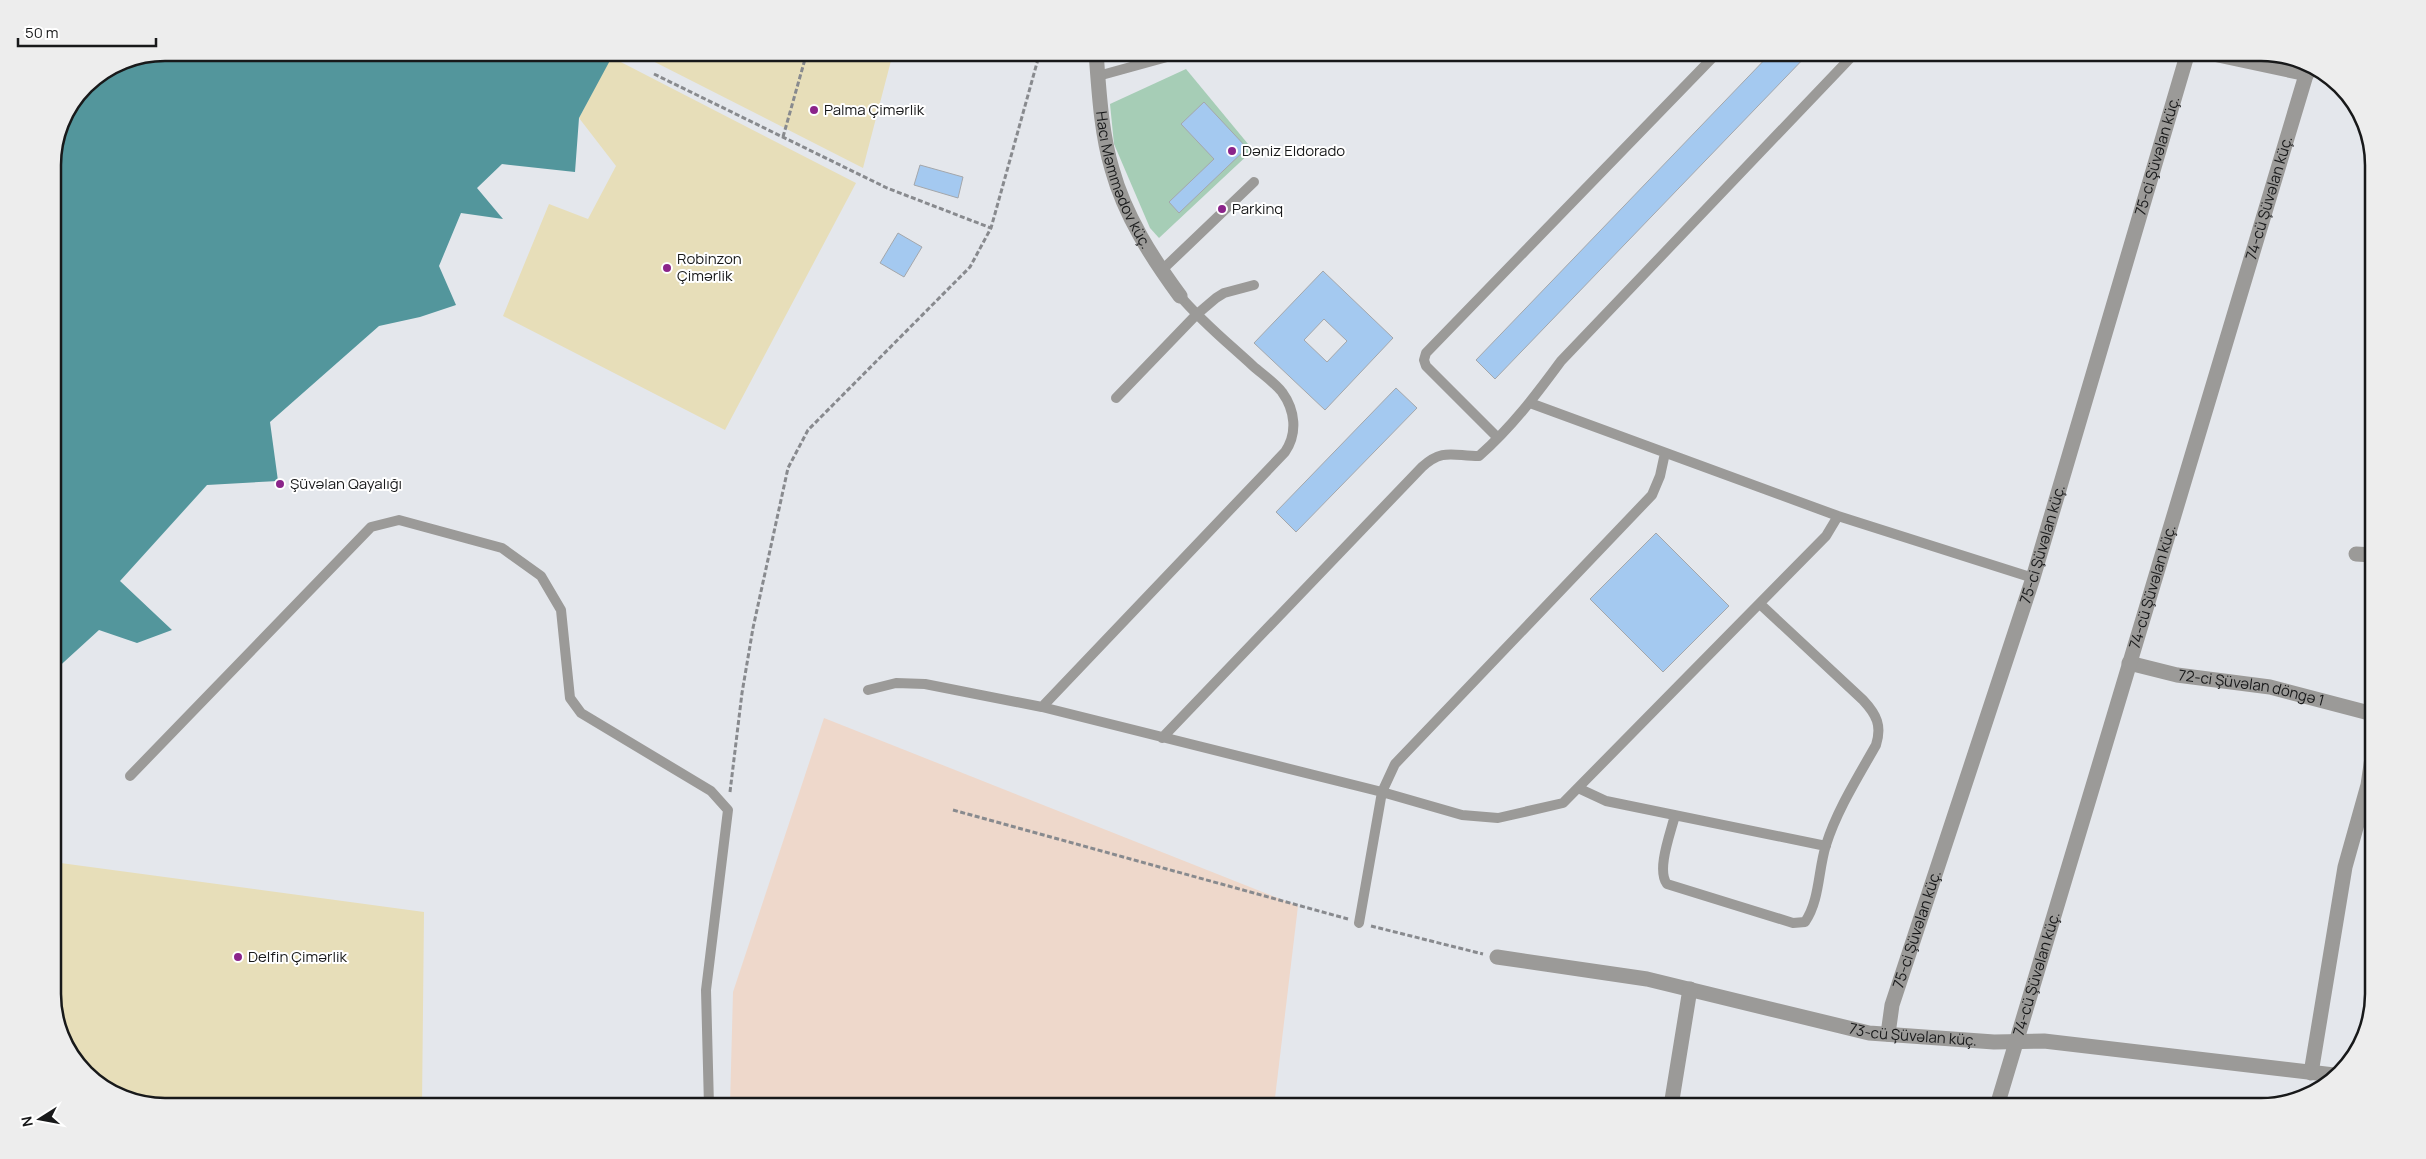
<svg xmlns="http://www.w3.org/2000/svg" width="2426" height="1159" viewBox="0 0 2426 1159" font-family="Manrope,sans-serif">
  <rect width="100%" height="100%" fill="#e4e7ec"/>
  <path fill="#eed8cb" d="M824,718l474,188 -24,200h-544l3,-114z"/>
  <path fill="#a6cdb6" d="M1186,69l67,81 -94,88 -9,-10 -36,-84 -4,-40z"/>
  <path fill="#e7deb9" d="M637,53l256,-1v1l-30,115z
    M611,57l245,126 -131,247 -222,-114 46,-112 39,15 28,-53 -37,-48z
    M53,862l371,50 -2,194h-257l-43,-8 -50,-41 -19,-55z"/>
  <path fill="#53969c" d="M165,52l449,1 -35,65 -4,54 -73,-8 -25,24 26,31 -42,-6 -22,53 17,39 -36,12 -41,9 -109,96 8,59 -71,4 -87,96 52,49 -35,13 -38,-13 -46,42v-514l8,-36 25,-37 36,-24z"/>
  <path fill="#a4c9f0" stroke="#a4a7ab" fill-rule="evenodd" d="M1772,52h38l-315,327 -19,-19z
    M1204,102l43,46 -68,65 -10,-11 45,-43 -33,-35z
    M920,165l43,12 -5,21 -44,-13z
    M898,233l24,14 -18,30 -24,-14z
    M1323,271l70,67 -68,72 -71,-67zM1324,319l23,22 -20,21 -23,-22z
    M1396,388l21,20 -121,124 -20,-20z
    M1656,533l73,73 -66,66 -73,-73z"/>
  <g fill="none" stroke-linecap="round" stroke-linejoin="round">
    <path stroke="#888a8e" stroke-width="3" stroke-dasharray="5 2.5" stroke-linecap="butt" d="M654,74l233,114 104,40
      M783,137l24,-85
      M730,792l12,-99 11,-65 35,-160 20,-38 162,-163 21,-39 49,-176
      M953,810l395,109
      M1371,926l112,28"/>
    <path stroke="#9b9a98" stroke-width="10" d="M1098,76l69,-19
      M1161,271l93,-89
      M1116,398l80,-83 20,-17 8,-5 30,-8
      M1530,403l308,113 195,62
      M1498,438l-72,-72 -2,-6 2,-7 292,-301
      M868,690l28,-7 29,1 117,23 340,85 80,23 36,3 65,-15 263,-267 12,-20
      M1042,707l243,-255c13,-19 10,-42 -3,-60 -8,-10 -20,-18 -29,-26 -25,-23 -51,-44 -73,-70
      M1162,738l260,-271c21,-19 31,-11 57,-11 32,-28 57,-61 82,-95l295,-309
      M130,776l241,-249 28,-7 103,28 39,28 20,34 9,88 11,15 130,78 17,19 -22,180 3,116
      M1578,788l28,13 220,45
      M1675,815c-4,17 -19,55 -8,69l126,39 12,-1c15,-22 13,-52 21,-77 11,-35 32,-68 50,-100 6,-19 1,-30 -13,-45l-103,-96
      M1359,923l23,-131 13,-28 257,-269 8,-19 5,-23"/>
    <g stroke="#9b9a98" stroke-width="15">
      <path id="s1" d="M1096,52c3,39 5,80 16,117 13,47 40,89 68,127"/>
      <path d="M2204,52l103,22"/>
      <path d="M2356,554l17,1"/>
      <path id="s2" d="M2129,663l48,12 93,12 103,27"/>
      <path id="s3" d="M1497,957l150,22 222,54 125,9 50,-1 290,34"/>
      <path id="s4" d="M1888,1034l4,-29 141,-427 155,-526"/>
      <path d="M2311,1073l34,-206 23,-82 5,-34"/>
      <path d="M1671,1106l19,-117"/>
      <path id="s5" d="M1997,1106l312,-1041"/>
    </g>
  </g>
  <g fill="#8b248a" stroke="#fff" stroke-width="2">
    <circle cx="814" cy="110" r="5"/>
    <circle cx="1232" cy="151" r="5"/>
    <circle cx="1222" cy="209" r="5"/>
    <circle cx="667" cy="268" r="5"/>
    <circle cx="280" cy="484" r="5"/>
    <circle cx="238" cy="957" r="5"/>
  </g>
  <g text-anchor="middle" stroke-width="4" stroke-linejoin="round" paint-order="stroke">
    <g font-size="15" fill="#18191a" stroke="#fff" text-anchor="start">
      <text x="824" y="115">Palma Çimərlik</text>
      <text x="1242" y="156">Dəniz Eldorado</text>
      <text x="1232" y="214">Parkinq</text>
      <text x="677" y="264">Robinzon<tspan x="677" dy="17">Çimərlik</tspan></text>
      <text x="290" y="489">Şüvəlan Qayalığı</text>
      <text x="248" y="962">Delfin Çimərlik</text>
    </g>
    <g font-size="15" fill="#18191a" stroke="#fff">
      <text dy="5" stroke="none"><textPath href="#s4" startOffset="919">75-ci Şüvəlan küç.</textPath></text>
      <text dy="5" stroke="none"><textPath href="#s1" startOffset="132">Hacı Məmmədov küç.</textPath></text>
      <text dy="5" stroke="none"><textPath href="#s5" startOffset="948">74-cü Şüvəlan küç.</textPath></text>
      <text dy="5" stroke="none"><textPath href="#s4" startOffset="514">75-ci Şüvəlan küç.</textPath></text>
      <text dy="5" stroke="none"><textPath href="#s5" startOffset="542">74-cü Şüvəlan küç.</textPath></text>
      <text dy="5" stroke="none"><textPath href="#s2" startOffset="125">72-ci Şüvəlan döngə 1</textPath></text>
      <text dy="5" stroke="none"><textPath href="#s4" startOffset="109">75-ci Şüvəlan küç.</textPath></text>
      <text dy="5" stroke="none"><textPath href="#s5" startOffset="138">74-cü Şüvəlan küç.</textPath></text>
      <text dy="5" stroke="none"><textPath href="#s3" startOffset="424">73-cü Şüvəlan küç.</textPath></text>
    </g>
  </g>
  <path d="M0 0H2426V1159H0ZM165 61H2261A104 104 0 0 1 2365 165V994A104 104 0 0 1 2261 1098H165A104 104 0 0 1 61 994V165A104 104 0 0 1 165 61Z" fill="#ededed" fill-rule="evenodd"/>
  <path fill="none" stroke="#18191a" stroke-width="2.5" d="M165 61H2261A104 104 0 0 1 2365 165V994A104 104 0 0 1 2261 1098H165A104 104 0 0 1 61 994V165A104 104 0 0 1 165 61Z"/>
  <g transform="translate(40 1119) rotate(259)" stroke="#ffffff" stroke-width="4" paint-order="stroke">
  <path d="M0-4L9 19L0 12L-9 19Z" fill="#18191a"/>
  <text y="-8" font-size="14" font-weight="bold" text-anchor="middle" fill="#18191a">N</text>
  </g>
  <path d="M18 38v8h138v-8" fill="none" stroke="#18191a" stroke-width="2.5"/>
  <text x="25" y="38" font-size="15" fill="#18191a" stroke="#ffffff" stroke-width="4" paint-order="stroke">50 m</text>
</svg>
